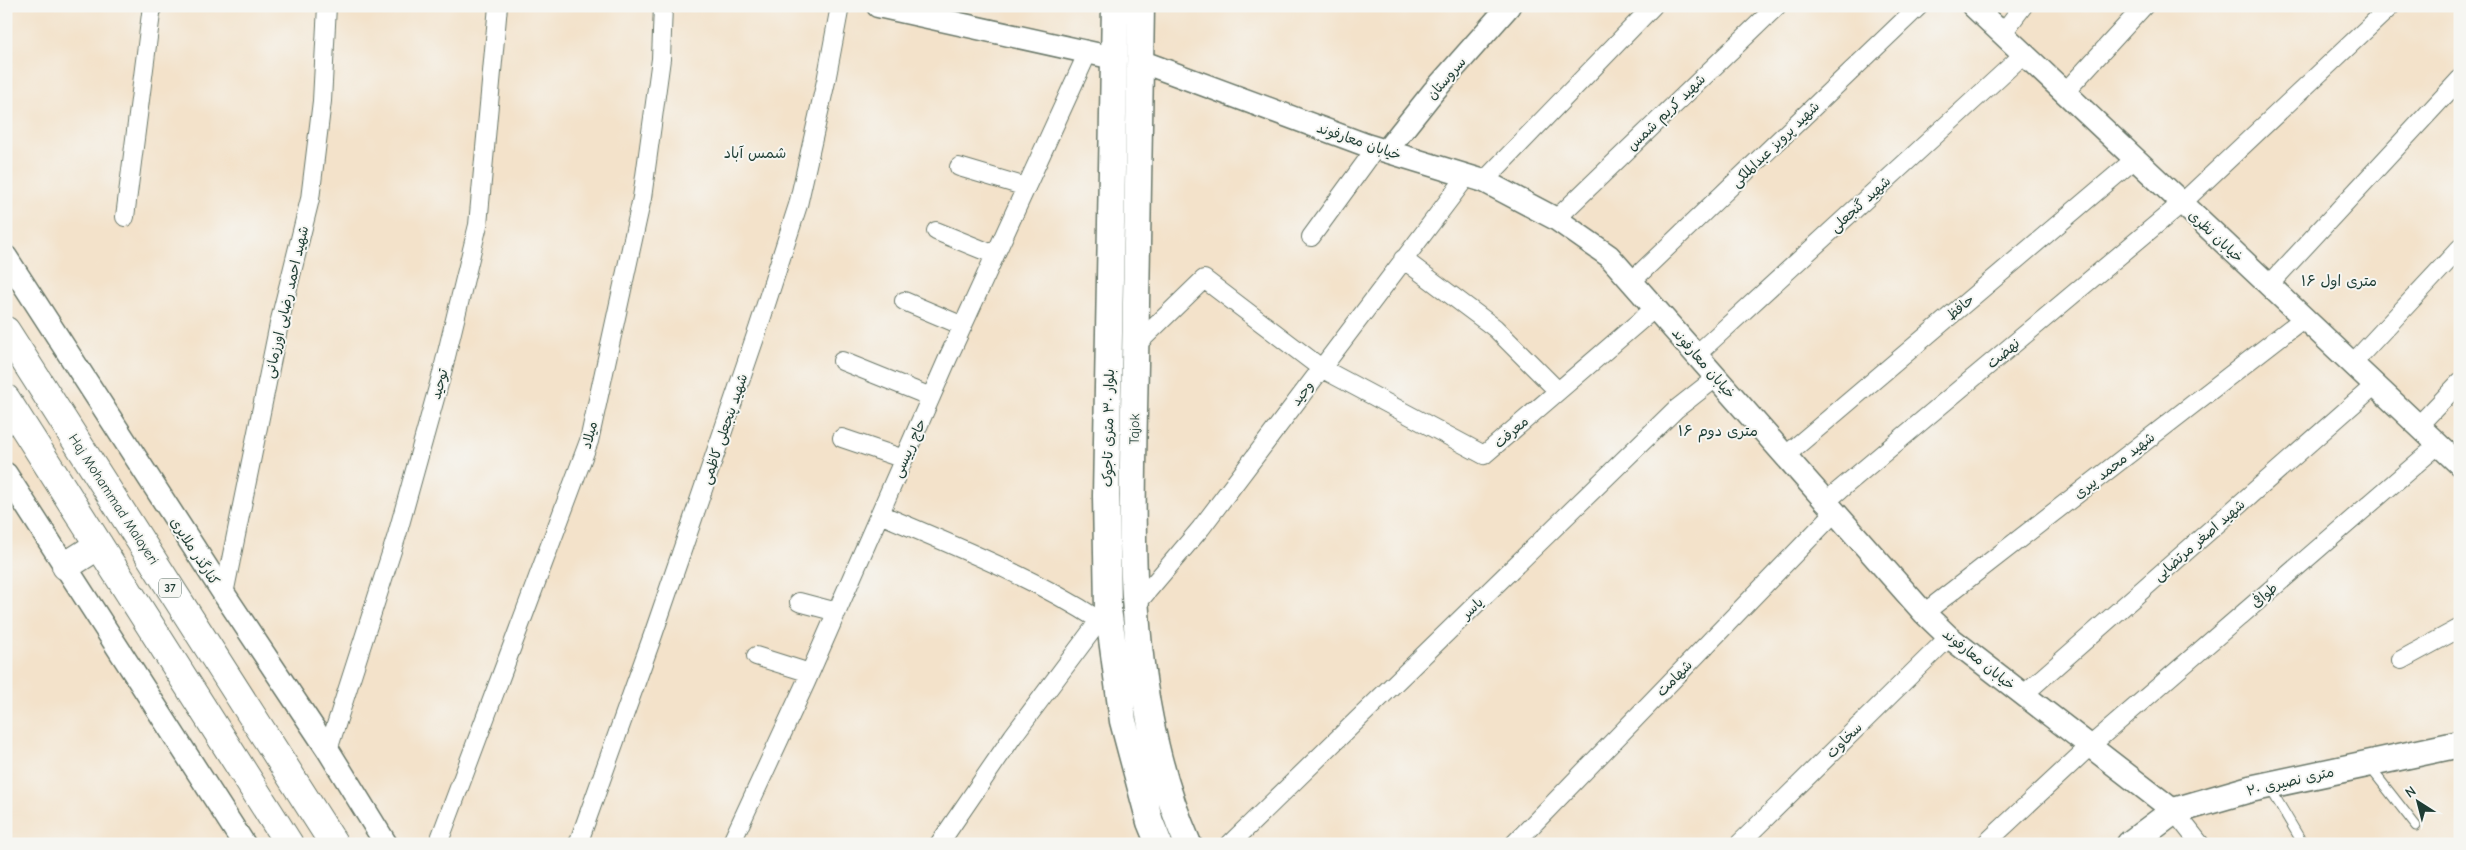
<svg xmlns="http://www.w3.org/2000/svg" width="2466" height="850" viewBox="0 0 2466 850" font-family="'Comic Neue','Playpen Sans Arabic',sans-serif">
  <rect width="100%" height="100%" fill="#f6f6f2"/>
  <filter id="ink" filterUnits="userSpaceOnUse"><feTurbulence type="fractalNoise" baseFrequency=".02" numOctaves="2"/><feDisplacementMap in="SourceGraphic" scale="10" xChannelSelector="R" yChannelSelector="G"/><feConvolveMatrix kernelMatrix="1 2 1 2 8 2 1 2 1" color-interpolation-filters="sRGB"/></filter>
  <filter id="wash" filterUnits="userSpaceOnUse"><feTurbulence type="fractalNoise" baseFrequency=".0096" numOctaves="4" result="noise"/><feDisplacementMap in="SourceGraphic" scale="20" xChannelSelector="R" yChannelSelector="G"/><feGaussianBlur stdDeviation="1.12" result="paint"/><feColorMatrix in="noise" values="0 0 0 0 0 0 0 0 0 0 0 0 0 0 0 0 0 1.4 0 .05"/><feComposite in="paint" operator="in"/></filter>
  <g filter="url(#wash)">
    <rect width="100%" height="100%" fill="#f3e2ca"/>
  </g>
  <g filter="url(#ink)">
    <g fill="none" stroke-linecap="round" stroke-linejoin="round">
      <defs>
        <path id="service" d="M2369,766l47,60
          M2270,788l33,56"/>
        <path id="minor" d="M2002,34l21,-28
          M2065,92l79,-86
          M959,167l67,20
          M1484,181l169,-175
          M125,217l27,-211
          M1556,219l221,-213
          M936,231l59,24
          M1311,237l65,-89
          M1403,259l92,69 63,63
          M1632,281l287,-275
          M2269,285l191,-206
          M904,301l59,25
          M1135,346l69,-67 117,89 163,87 171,-147
          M1697,354l327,-300
          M842,361l89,36
          M2352,364l108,-116
          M2418,426l42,-44
          M842,438l62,21
          M1785,456l350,-297
          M1824,503l358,-300 209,-197
          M880,514c74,32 151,62 219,106
          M224,594l55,-270 31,-125 12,-98 5,-95
          M799,602l38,10
          M1134,607l67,-79 266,-352
          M1924,613l380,-295
          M756,656l54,17
          M2401,660l59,-32
          M2023,695l352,-310
          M328,750l69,-215 45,-162 36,-148 20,-219
          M2174,811l26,33
          M438,844l151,-403 53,-243 19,-139 2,-53
          M578,844l75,-209 105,-306 40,-124 28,-124 14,-75
          M731,844l75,-162 142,-324 140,-306
          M939,844l74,-108 95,-127
          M1230,844l445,-434 42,-33
          M1514,844l320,-331
          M1739,844l210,-207
          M1985,844l105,-98 348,-301"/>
        <path id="tertiary" d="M878,6l236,52
          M1973,6l487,459
          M1140,61l226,84 118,36 72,38 53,37 315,357 25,24 225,174
          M1386,151l47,-59 76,-86
          M6,257l218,337 104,156 58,94
          M6,474l238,370"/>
        <path id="secondary" d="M1115,6l-9,490 2,113 15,112 27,101 9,22
          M1141,6c-2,119 -4,238 -6,357 -3,161 -13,330 53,481
          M2130,844l44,-33 76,-22 210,-45"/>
        <path id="trunk" d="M6,331l328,513
          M6,399l283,445
          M66,566l33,-21"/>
      </defs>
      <use href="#service" stroke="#697768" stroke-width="11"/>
      <use href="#minor" stroke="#697768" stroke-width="20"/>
      <use href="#tertiary" stroke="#697768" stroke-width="25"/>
      <use href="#secondary" stroke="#697768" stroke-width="29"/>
      <use href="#trunk" stroke="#697768" stroke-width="30"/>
      <use href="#service" stroke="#fff" stroke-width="9"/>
      <use href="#minor" stroke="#fff" stroke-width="18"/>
      <use href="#tertiary" stroke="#fff" stroke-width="22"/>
      <use href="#secondary" stroke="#fff" stroke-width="26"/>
      <use href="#trunk" stroke="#fff" stroke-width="28"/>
    </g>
  </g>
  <g text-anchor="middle" stroke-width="4" stroke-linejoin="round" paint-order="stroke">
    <rect fill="#f6f6f2" stroke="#60746d" stroke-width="1" x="159" y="578.5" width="22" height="19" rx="4"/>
    <g font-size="12" font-weight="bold" fill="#1f3d34">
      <text x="170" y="592">37</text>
    </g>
    <g font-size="14" fill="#1f3d34" stroke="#f6f6f2">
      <text transform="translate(1446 78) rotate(-49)" y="5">سروستان</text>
      <text transform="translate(1666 112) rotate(-44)" y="5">شهید کریم شمس</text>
      <text transform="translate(1359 141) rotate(19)" y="5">خیابان معارفوند</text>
      <text transform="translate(1775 144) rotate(-44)" y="5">شهید پرویز عبدالملکی</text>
      <text transform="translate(1860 204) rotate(-42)" y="5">شهید گنجعلی</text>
      <text transform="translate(2216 236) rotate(43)" y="5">خیابان نظری</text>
      <text transform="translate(286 302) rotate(-77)" y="5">شهید احمد رضایی اورزمانی</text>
      <text transform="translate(1960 307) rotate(-40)" y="5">حافظ</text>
      <text transform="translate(2003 353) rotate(-40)" y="5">نهضت</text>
      <text transform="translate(1704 363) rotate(49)" y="5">خیابان معارفوند</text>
      <text transform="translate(439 384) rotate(-75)" y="5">توحید</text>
      <text transform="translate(1302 393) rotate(-53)" y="5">وحید</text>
      <text transform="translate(1108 428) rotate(-89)" y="5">بلوار ۳۰ متری تاجوک</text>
      <text transform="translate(724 429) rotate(-71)" y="5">شهید پنجعلی کاظمی</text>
      <text transform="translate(1134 429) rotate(-89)" y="5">Tajok</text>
      <text transform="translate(1511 432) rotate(-41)" y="5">معرفت</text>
      <text transform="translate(589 435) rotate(-75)" y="5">میلاد</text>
      <text transform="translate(909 448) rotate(-66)" y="5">حاج رییسی</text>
      <text transform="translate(2114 465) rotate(-38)" y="5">شهید محمد پیری</text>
      <text transform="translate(114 499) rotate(57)" y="5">Haj Mohammad Malayeri</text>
      <text transform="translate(2199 540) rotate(-41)" y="5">شهید اصغر مرتضایی</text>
      <text transform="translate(195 551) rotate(57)" y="5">کنارگذر ملایری</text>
      <text transform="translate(2264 595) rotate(-41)" y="5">طوافی</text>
      <text transform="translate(1472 608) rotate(-44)" y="5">یاسر</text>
      <text transform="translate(1979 659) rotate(39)" y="5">خیابان معارفوند</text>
      <text transform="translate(1674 678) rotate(-46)" y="5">شهامت</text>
      <text transform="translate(1844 740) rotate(-45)" y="5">سخاوت</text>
      <text transform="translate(2290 781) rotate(-13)" y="5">۲۰ متری نصیری</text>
    </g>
    <g font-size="15" fill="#1f3d34" stroke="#f6f6f2">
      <text x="755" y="158">شمس آباد</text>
      <text x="2339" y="286">۱۶ متری اول</text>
      <text x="1718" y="436">۱۶ متری دوم</text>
    </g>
  </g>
  <rect width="2466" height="850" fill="none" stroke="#f6f6f2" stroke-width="25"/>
  <g transform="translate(2418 802) rotate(324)" stroke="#f6f6f2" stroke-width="4" paint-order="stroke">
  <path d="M0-4L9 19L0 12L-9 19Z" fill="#1f3d34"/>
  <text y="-8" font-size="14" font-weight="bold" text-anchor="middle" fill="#1f3d34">N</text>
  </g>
</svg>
